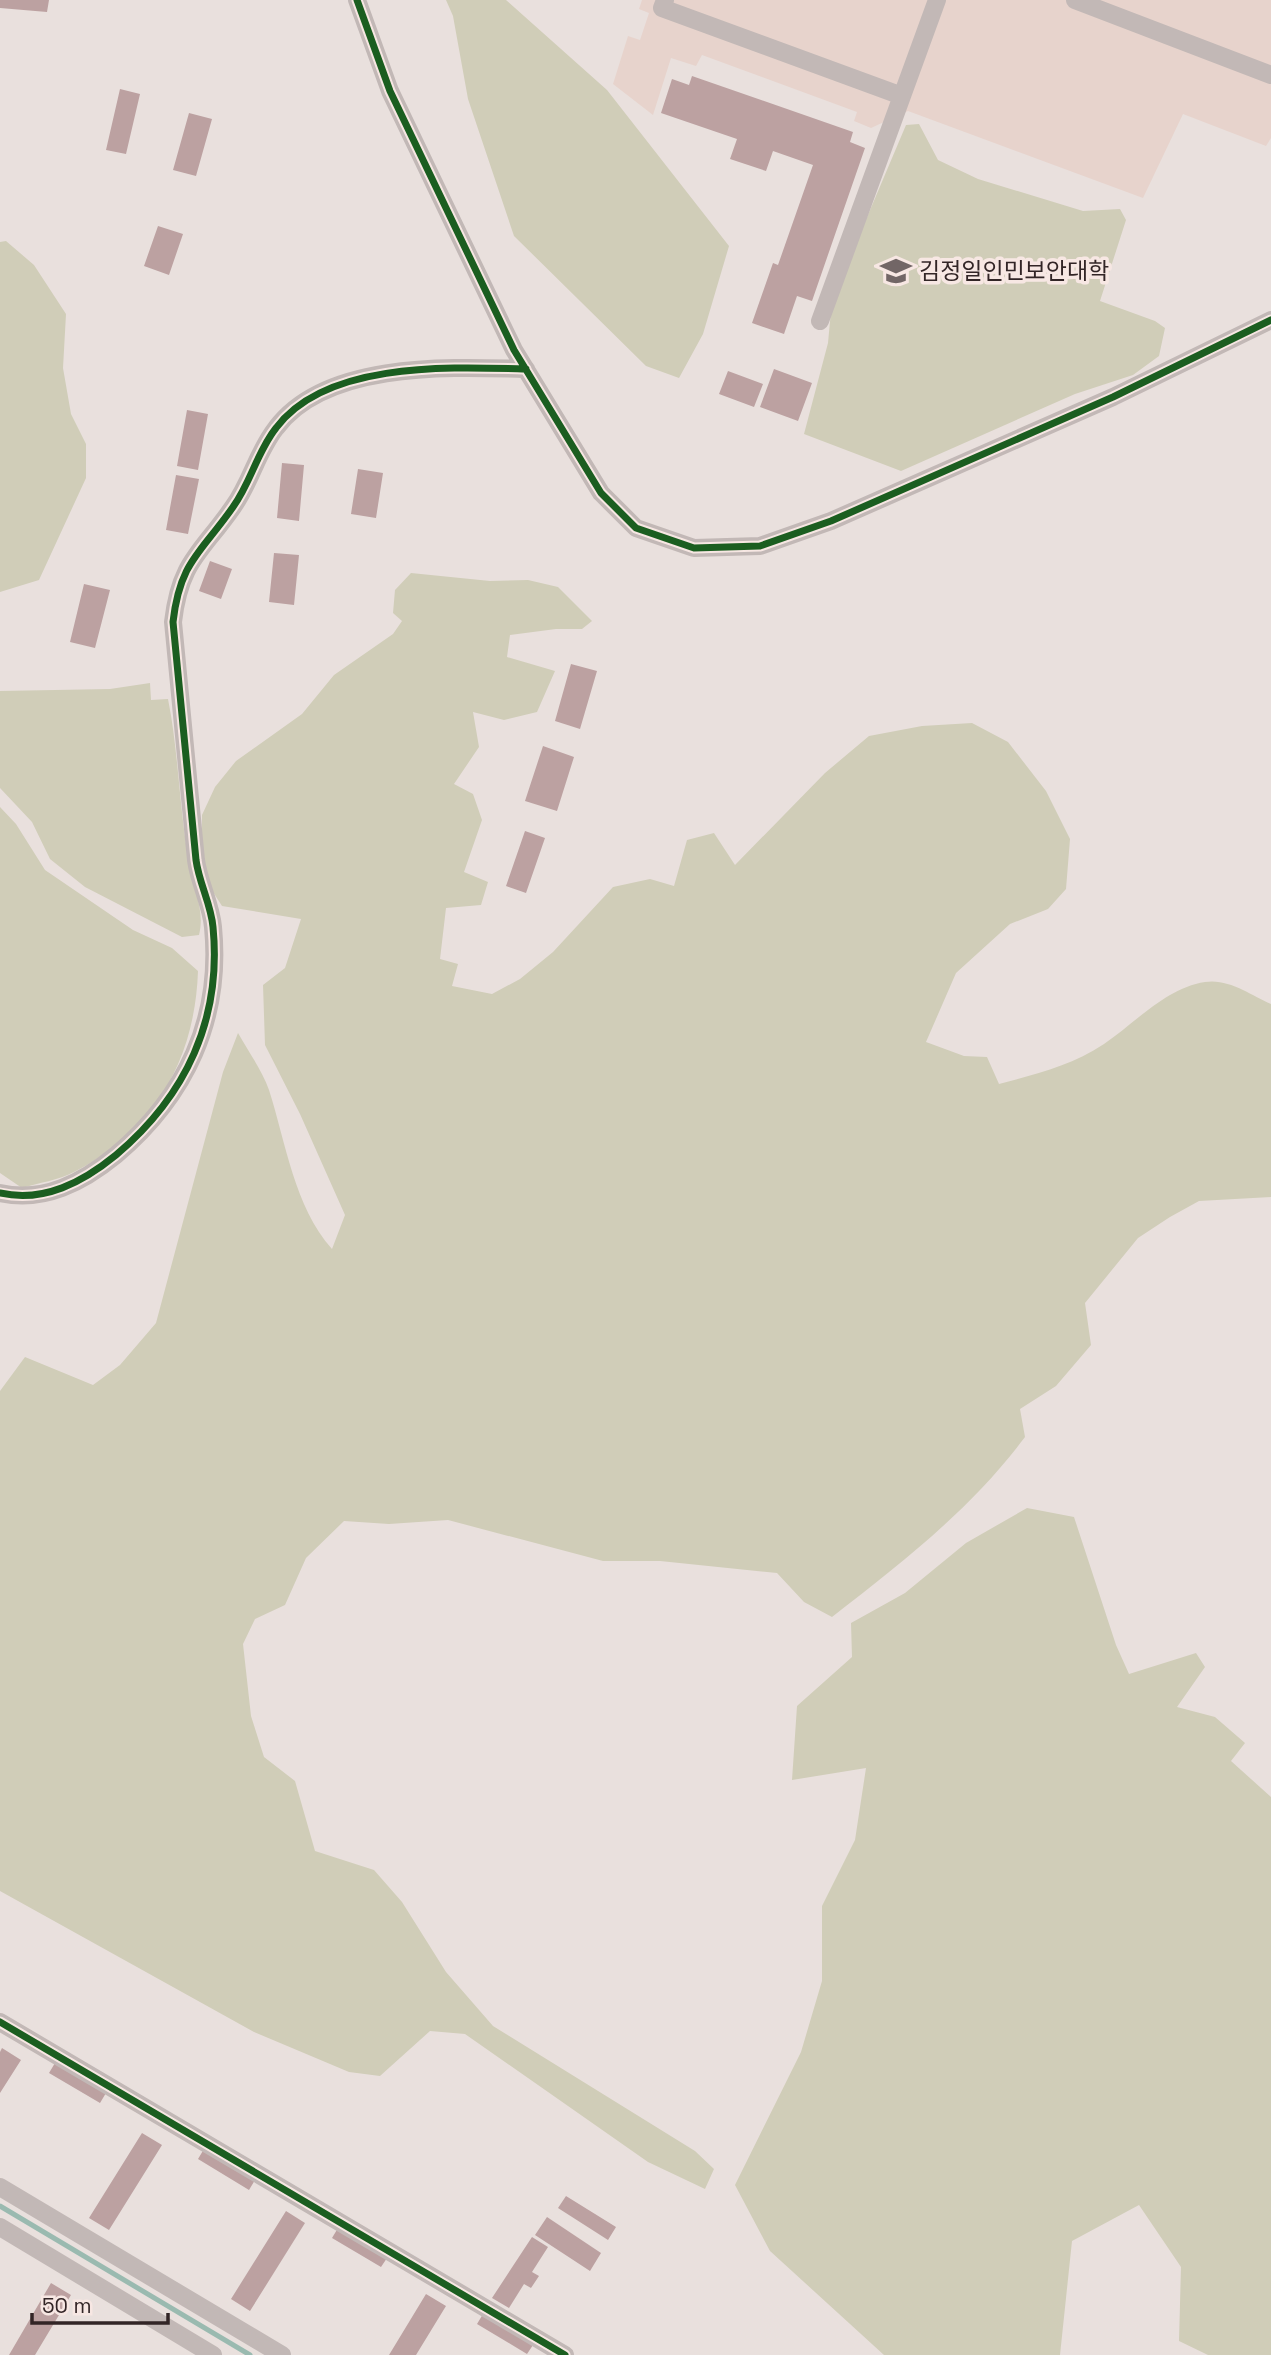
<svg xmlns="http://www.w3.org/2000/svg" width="1271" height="2355" viewBox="0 0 1271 2355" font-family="'Space Grotesk','Noto Sans KR',sans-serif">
  <rect width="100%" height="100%" fill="#e9e0dd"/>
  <path fill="#d0cdb8" d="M446,0h60l101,90 122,156 -26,88 -24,44 -33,-12 -132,-130 -46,-137 -15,-83z
    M919,124l19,36 40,19 105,32 37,-2 6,11 -26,81 55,20 10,7 -6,28 -26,19 -58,19 -174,77 -97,-37 24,-91 4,-43 74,-175z
    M6,241l28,24 32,49 -3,54 8,46 15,30v34l-47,102 -39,12v-350z
    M411,573l79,8 38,-1 30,7 34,34 -10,8h-26l-46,6 -3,22 48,14 -18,41 -33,8 -31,-8 6,35 -25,37 19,10 9,26 -18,52 24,10 -7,23 -35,3 -6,51 18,5 -6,22 40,8 28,-15 33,-27 60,-65 37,-8 24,7 13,-46 27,-7 21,32 90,-92 44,-37 53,-10 50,-3 36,19 38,49 24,48 -4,50 -18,20 -38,15 -54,49 -30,69 38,14 23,1 12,27c37,-10 72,-18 105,-40 31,-21 62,-56 101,-62 23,-4 46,13 66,22v193l-72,4 -29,16 -32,21 -53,65 6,42 -35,41 -36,23 5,28c-54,72 -122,125 -193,180l-28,-15 -27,-29 -117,-12h-57l-155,-41 -59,4 -45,-3 -38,37 -21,47 -30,14 -12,25 8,72 13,41 31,24 20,70 59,19 28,32 44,70 47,54 202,125 19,18 -9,20 -57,-27 -183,-128 -35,-3 -50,45 -31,-4 -95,-40 -254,-141v-500l25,-34 68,28 27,-20 36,-42 67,-251 15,-39c10,18 24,37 31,57 17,53 25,116 63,159l13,-34 -45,-101 -35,-69 -2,-60 22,-17 16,-49 -79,-13 -18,-28 -2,-23v-40l13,-28 21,-26 66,-47 32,-39 59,-41 9,-13 -9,-8 2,-23z
    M150,683l1,17 17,-1c11,55 11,112 22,168 4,23 15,44 9,68l-17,2 -97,-50 -35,-28 -18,-37 -32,-34v-97l110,-2z
    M0,807l16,17 29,46 88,60 39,18 26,23c-3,88 -43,160 -124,201 -15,8 -36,11 -52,16l-22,-15z
    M1027,1508l47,9 42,128 13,29 67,-21 9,14 -28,40 38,10 30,26 -14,18 40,36v558h-63l-29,-14 2,-74 -42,-62 -67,36 -12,114h-176l-114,-104 -35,-66 66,-133 21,-71v-75l33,-66 11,-72 -74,12 5,-74 55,-49 -1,-34 54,-30 61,-50z"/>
  <path fill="#e7d3cc" d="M642,0h629v138l-5,8 -83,-32 -40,84 -235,-87 -37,17 -17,-7 3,-9 -155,-57 -6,11 -25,-8 -18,57 -40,-31 15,-48 12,4 9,-27 -10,-4z"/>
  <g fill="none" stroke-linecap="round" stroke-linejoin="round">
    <path stroke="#9abab0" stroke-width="5" d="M0,2206l250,149"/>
  </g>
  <path fill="#bca1a1" d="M0,0h49l-2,12 -47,-4z
    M692,76l161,56 -3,10 15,6 -53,153 -15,-5 -13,38 -32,-11 21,-60 5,2 35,-100 -40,-14 -7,20 -36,-12 7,-20 -76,-26 11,-34 17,6z
    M120,89l20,5 -14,60 -20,-4z
    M189,113l23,6 -16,57 -23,-6z
    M158,226l25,8 -14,41 -25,-9z
    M774,369l38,14 -14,38 -38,-14z
    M728,371l35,13 -9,23 -35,-13z
    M187,410l21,4 -10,56 -21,-4z
    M282,463l22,2 -5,56 -22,-3z
    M358,469l25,4 -7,45 -25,-4z
    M176,475l23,4 -11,55 -22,-4z
    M274,553l25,2 -5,50 -25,-3z
    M210,561l22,8 -11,30 -22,-8z
    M84,584l26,6 -15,58 -25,-6z
    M571,664l26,7 -17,58 -25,-8z
    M543,746l31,11 -17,54 -32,-10z
    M525,831l20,7 -19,55 -20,-7z
    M2,2048l19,12 -21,33v-41z
    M55,2063l51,30 -6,10 -51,-30z
    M142,2133l20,12 -53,85 -20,-12z
    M204,2149l51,31 -6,10 -51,-31z
    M566,2196l50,31 -8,13 -50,-32z
    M286,2211l19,12 -55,88 -19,-12z
    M547,2217l54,36 -11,18 -55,-36z
    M338,2228l49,30 -6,9 -49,-29z
    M532,2237l16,10 -16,25 7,4 -8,12 -7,-4 -15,24 -17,-10z
    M51,2283l20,12 -36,60h-26z
    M426,2294l20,12 -30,49h-27z
    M483,2314l50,31 -6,9 -50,-30z"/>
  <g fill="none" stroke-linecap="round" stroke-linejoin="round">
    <path stroke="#c2b8b6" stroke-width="18" d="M357,0l33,91 124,259 87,143 35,35 58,20 66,-2 71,-25 282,-124 158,-77
      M665,0l-3,8 240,88
      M1075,0l196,75
      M820,321l117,-321
      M0,1193c44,10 83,-11 116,-38 70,-59 106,-136 97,-228 -2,-23 -14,-44 -17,-67 -7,-80 -15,-159 -23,-238 7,-61 28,-69 60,-115 18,-25 24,-55 43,-79 50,-67 174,-61 250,-59
      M0,2022l565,333
      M0,2187l282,168
      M0,2227l213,128"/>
    <defs>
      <path id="cycleway" d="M357,0l33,91 124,259 87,143 35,35 58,20 66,-2 71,-25 282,-124 158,-77
        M0,1193c44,10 83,-11 116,-38 70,-59 106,-136 97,-228 -2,-23 -14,-44 -17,-67 -7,-80 -15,-159 -23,-238 7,-61 28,-69 60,-115 18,-25 24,-55 43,-79 50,-67 174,-61 250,-59
        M0,2022l565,333"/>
    </defs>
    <use href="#cycleway" stroke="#f7e7e3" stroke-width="11"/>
    <use href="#cycleway" stroke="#1b5e20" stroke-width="7"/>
  </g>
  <defs>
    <symbol id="university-bare" viewBox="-9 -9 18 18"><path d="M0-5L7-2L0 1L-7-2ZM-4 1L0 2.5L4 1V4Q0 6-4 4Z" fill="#726666" stroke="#f7e7e3" stroke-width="2.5" paint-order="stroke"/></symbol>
  </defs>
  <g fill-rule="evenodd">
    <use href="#university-bare" x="874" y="249" width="44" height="44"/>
  </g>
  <g text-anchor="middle" stroke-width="7" stroke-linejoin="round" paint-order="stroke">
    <g font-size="23" fill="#322526" stroke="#f7e7e3" text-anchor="start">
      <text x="919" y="279">김정일인민보안대학</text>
    </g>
  </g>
  <path d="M32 2313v10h136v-10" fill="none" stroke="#322526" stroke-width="3.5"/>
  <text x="42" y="2313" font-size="21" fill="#322526" stroke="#f7e7e3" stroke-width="5" paint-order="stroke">50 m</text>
</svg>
